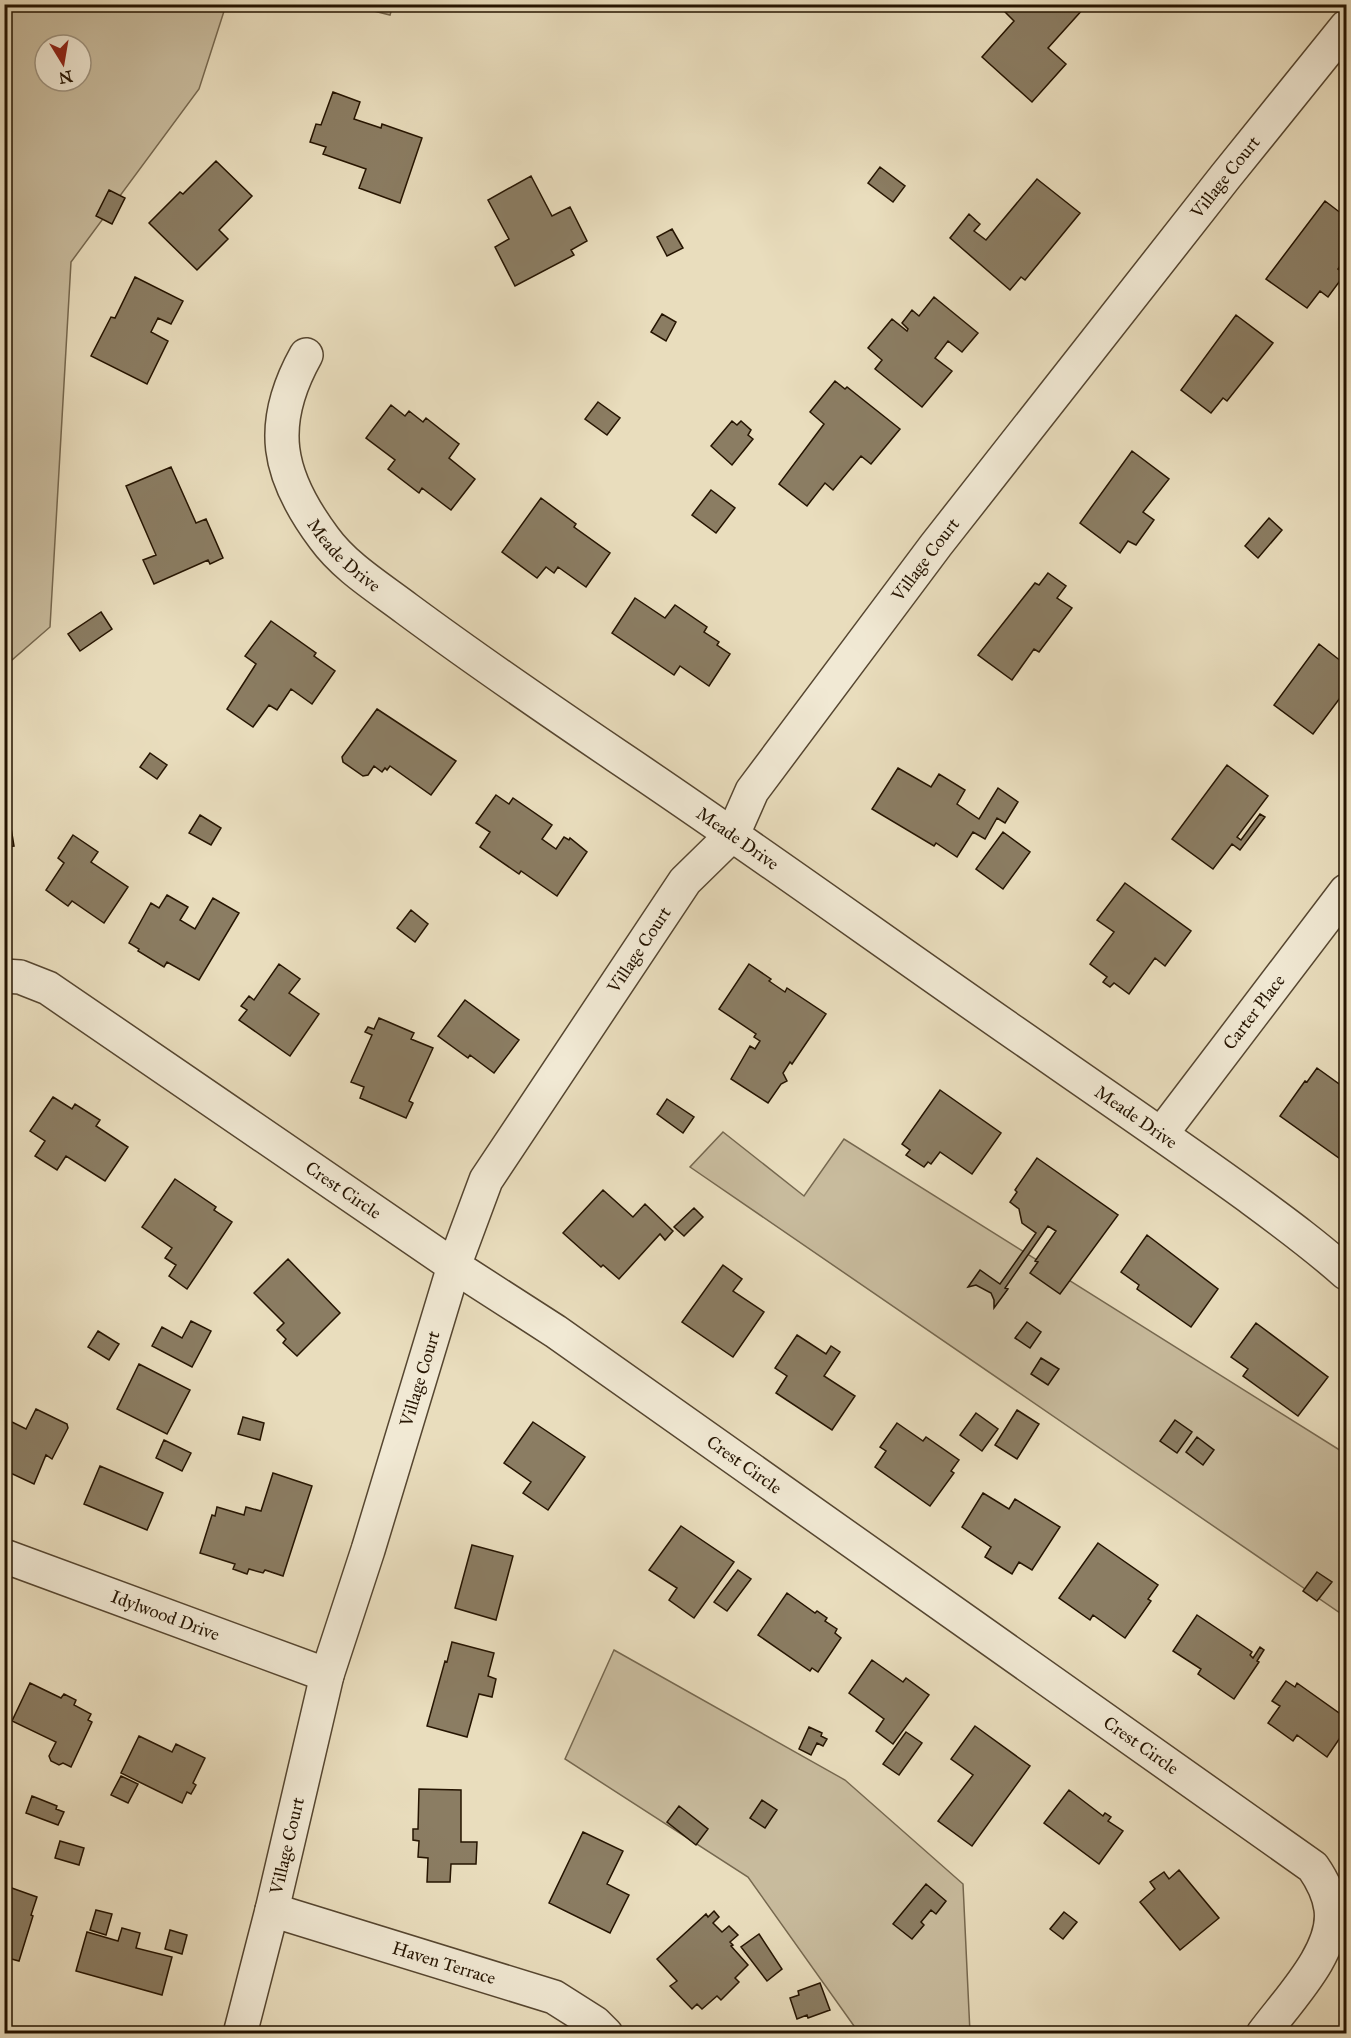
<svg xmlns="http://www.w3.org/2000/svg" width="1351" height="2038" viewBox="0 0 1351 2038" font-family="'IM FELL Great Primer',serif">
  <rect width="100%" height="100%" fill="#e9ddbd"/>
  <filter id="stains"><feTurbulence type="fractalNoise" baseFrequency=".00333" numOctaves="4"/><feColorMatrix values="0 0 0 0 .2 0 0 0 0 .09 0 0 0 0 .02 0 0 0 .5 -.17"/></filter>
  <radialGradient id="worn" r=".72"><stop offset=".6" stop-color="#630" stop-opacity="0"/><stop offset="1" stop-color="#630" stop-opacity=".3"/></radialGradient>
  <path fill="#c8bb9d" stroke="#76684f" stroke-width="1.5" fill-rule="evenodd" d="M5,5h221l-27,84 -128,173 -21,365 -45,39zM45,45h36v36h-36z
    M350,5h43l-3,10z
    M723,1132l81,64 40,-57 502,315v163l-656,-450z
    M614,1650l231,130 118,104 7,149h-111l-111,-156 -183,-118z"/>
  <path fill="#8b7d63" stroke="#251401" stroke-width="1.5" d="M1012,4h68l4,4 -36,40 18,16 -34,38 -50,-45 32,-36 -9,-9z
    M333,92l27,10 -6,17 27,9 1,-4 40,14 -22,65 -41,-15 7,-19 -43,-15 3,-7 -16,-5 6,-18 5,1z
    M216,161l36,35 -33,34 9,9 -31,31 -48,-47 31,-31 3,2z
    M880,167l25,19 -12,16 -25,-19z
    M531,176l21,40 18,-9 17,34 -16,9 3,5 -59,31 -20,-39 14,-8 -21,-39z
    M1037,179l43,34 -55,67 -4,-3 -11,13 -60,-52 19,-24 11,10 -6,7 12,9z
    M109,190l16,8 -13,26 -16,-8z
    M1325,201l21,16v40l-8,12 7,5 -17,23 -8,-6 -13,17 -41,-29z
    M672,229l11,19 -16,8 -10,-19z
    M135,277l48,24 -12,23 -13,-6 -7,14 17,9 -21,43 -56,-28 20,-39 4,1z
    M934,297l44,36 -16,19 -14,-11 -13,17 17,13 -30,36 -47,-38 7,-9 -14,-12 24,-29 15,12 1,-2 -6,-6 10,-13 7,6z
    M662,314l14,8 -10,19 -15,-9z
    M1236,315l37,28 -46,58 -4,-3 -12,15 -30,-23z
    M835,381l10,8 2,-2 53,42 -29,35 -10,-8 -28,34 -8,-7 -18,23 -28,-22 45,-60 -14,-12z
    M598,402l22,16 -13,17 -22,-16z
    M391,405l14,11 4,-5 14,11 3,-4 33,26 -10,14 26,21 -24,31 -29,-22 -3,5 -31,-24 7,-9 -29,-22z
    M732,421l5,4 4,-4 10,9 -3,5 5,4 -21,26 -21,-19z
    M1132,451l37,28 -26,33 11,8 -18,25 -8,-4 -8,12 -40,-30z
    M171,467l25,56 10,-4 17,39 -13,6 -2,-4 -54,24 -11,-24 13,-5 -30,-69z
    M711,490l24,18 -19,25 -24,-18z
    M541,498l35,26 -2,3 36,26 -24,34 -28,-20 -4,6 -8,-6 -9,11 -35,-26z
    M1269,518l13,12 -24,28 -13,-12z
    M1048,573l18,13 -9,12 15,10 -33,44 -5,-3 -22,31 -34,-25 57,-72 4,2z
    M635,598l30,20 10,-13 32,22 -3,5 15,10 -2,3 13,9 -21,32 -29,-20 -6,9 -62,-42z
    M101,612l11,17 -32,22 -12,-17z
    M271,621l45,32 -2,3 21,15 -23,33 -21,-15 -14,21 -8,-5 -16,22 -26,-18 29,-45 -11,-8z
    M1319,644l27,21v25l-33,44 -39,-29z
    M377,709l79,52 -25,34 -41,-29 -3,4 -2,-2 -3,4 -8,-6 -6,9 -5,1 -20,-14 -1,-5z
    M150,753l17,12 -10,14 -17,-12z
    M1227,765l41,31 -31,41 4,3 19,-26 5,3 -25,33 -8,-6 -19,25 -41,-30z
    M898,768l33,19 8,-13 26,16 -8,14 22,15 19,-31 20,14 -13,21 -8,-5 -12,21 -12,-7 -16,25 -21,-14 -2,3 -62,-37z
    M496,795l13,9 4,-6 39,27 -10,14 14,10 8,-12 5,3 1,-2 17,14 -30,44 -36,-25 -2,3 -39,-27 10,-15 -14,-9z
    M4,804h3l7,42 -10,1z
    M200,815l21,13 -10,17 -22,-12z
    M1003,832l27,20 -27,37 -27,-20z
    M73,835l25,17 -7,10 37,25 -24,36 -32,-22 -4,5 -22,-16 18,-27 -6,-5z
    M1125,883l66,48 -26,35 -10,-8 -26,36 -15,-11 -4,4 -7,-5 4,-5 -17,-13 24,-32 -17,-12z
    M167,895l21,12 -8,13 15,9 18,-31 26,15 -40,67 -32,-18 -3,5 -26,-16 1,-2 -10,-6 22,-40 8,5z
    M411,910l17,14 -13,18 -18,-14z
    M279,964l21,15 -11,14 30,21 -29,42 -51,-36 8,-10 -6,-4 8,-10 5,4z
    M749,964l22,15 -2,2 16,11 2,-4 39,26 -34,50 -2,-2 -7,11 4,8 -6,3 -13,19 -37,-24 19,-33 5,3 5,-8 -6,-4 2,-3 -37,-25z
    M465,1000l54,40 -25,33 -24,-18 -2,3 -30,-22z
    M379,1018l35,15 -3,6 22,9 -24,53 4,2 -7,15 -46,-20 4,-11 -13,-5 21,-47 -7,-3 3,-5 6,2z
    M1317,1068l29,21v74l-66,-47 25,-35 2,1z
    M940,1090l61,43 -29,41 -32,-22 -9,12 -3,-2 -4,5 -18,-12 4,-5 -8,-6z
    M53,1097l19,12 3,-5 25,16 -4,6 32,21 -23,34 -39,-25 -9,14 -22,-14 10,-15 -15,-10z
    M667,1099l27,18 -11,16 -26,-19z
    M1037,1158l81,57 -58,79 -30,-21 8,-11 -3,-1 21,-30 -8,-5 -43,62 3,1 -14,19v-8l-3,-7 -15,-8 -8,2 12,-17 20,14 36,-51 -14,-10 -3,-14 -9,-7 7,-10 -2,-2z
    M175,1179l41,28 -2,3 18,12 -45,67 -18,-13 7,-11 -11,-7 7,-10 -30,-21z
    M603,1190l30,27 12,-13 28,27 -8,9 -5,-6 -41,45 -16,-14 -2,2 -38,-34z
    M694,1208l9,9 -19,19 -10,-9z
    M1147,1235l71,54 -27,38 -54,-38 2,-4 -18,-13z
    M288,1259l52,54 -43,43 -14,-13 3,-4 -9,-9 7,-7 -30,-30z
    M723,1265l19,14 -9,12 31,21 -31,45 -51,-35z
    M191,1321l20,10 -19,36 -40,-21 10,-19 20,11z
    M1027,1322l14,10 -11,16 -15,-10z
    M1256,1323l72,54 -30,39 -55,-40 5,-7 -17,-12z
    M98,1331l21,13 -10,16 -21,-13z
    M797,1335l29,19 5,-8 9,6 -16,24 31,20 -23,34 -56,-37 11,-17 -12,-8z
    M1041,1358l18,11 -11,16 -17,-11z
    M139,1364l51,26 -23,44 -50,-25z
    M36,1409l31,15 1,4 -16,31 -6,-4 -12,29 -28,-13 3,-5 -5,-2v-46l22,11z
    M1017,1410l22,14 -22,35 -22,-14z
    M976,1413l22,16 -16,22 -22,-16z
    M243,1417l21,6 -4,17 -22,-6z
    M1175,1420l17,12 -15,21 -17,-12z
    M533,1422l52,35 -37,53 -25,-17 8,-11 -27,-19z
    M897,1423l26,18 3,-4 33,23 -8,11 3,2 -24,33 -55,-39 11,-16 -6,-4z
    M1197,1437l17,13 -11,15 -17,-13z
    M164,1440l27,13 -9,18 -26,-13z
    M100,1466l63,27 -16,37 -63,-26z
    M273,1473l39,13 -29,90 -18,-6 -2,3 -14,-4 -2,5 -14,-5 2,-5 -35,-11 12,-38 3,1 2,-9 27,8 2,-8 15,4z
    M983,1493l26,16 6,-10 45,28 -28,43 -13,-8 -7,12 -27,-17 6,-10 -29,-20z
    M681,1526l53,36 -40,56 -25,-18 8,-12 -28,-18z
    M1098,1543l60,42 -10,14 3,2 -26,37 -32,-23 -3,5 -31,-22z
    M472,1545l41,11 -17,64 -41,-12z
    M738,1570l13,9 -24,32 -13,-9z
    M1317,1572l15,10 -15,19 -14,-10z
    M787,1593l28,20 2,-2 10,7 -2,3 12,8 -2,4 6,5 -23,34 -6,-4 -2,3 -52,-36z
    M1197,1615l55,37 -2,3 3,3 7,-11 4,3 -7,11 2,1 -25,37 -36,-25 3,-5 -28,-18z
    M452,1642l42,11 -6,23 8,3 -4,18 -13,-3 -12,43 -40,-11 18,-65 2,1z
    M872,1660l31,22 3,-4 23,17 -36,49 -17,-13 8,-12 -35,-26z
    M1286,1681l9,6 2,-4 49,35v11l-19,28 -30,-22 -4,6 -25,-18 12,-17 -8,-5z
    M30,1683l31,15 3,-4 12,6 -2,5 17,9 -3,6 4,2 -21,45 -8,-4 -4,2 -8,-4 -2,-5 7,-14 -44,-21z
    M975,1726l55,40 -58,80 -34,-25 35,-46 -22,-16z
    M809,1727l13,6 -1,3 6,3 -4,7 -6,-3 -6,12 -12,-6z
    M906,1732l16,11 -23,32 -16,-11z
    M139,1736l33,16 4,-8 29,14 -12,25 3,2 -5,9 -4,-2 -5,11 -61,-30z
    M121,1776l17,8 -10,19 -17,-8z
    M419,1789l42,1v52h16l-1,22h-25l-1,18h-23l1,-24 -10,-1 1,-16 -6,-1v-11h5z
    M1069,1790l34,26 2,-3 6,4 -3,4 15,10 -24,33 -55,-41z
    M32,1796l25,10 -1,3 8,3 -6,13 -32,-12z
    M762,1800l15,10 -12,18 -15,-10z
    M679,1806l29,23 -12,16 -29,-23z
    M583,1832l40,19 -16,33 22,11 -19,38 -61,-30z
    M60,1841l24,7 -5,17 -24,-7z
    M1179,1870l40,48 -39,32 -40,-48 15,-13 -5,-7 14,-10 5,7z
    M926,1884l20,17 -10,13 -5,-4 -10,12 3,3 -12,14 -19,-15z
    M9,1887l28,10 -6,18 2,1 -14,45 -15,-4v-54z
    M96,1910l16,4 -6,21 -16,-5z
    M714,1911l5,6 -6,6 9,9 7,-6 9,9 -8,7 3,3 -2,1 17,19 -13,13 4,4 -18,18 -4,-4 -15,13 -5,-5 -5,5 -22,-23 7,-5 -20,-22 49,-45 2,3z
    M1064,1912l13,10 -14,17 -13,-10z
    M122,1928l18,5 -4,15 36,9 -10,38 -86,-24 11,-39 31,9z
    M170,1930l17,5 -5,19 -17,-5z
    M759,1934l23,35 -15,12 -26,-34z
    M820,1983l10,27 -22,8 -1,-3 -10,4 -7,-21 9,-3 -1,-4z
    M989,2027l6,2 -2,5h-15l1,-4 8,3z"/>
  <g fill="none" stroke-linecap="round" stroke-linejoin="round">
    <defs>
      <g id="minor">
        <path id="s1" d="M306,355c-39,70 -29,120 18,183 21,29 54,49 83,71 69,51 139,99 210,147 142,95 280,196 421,293 70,49 141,97 210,147 34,25 67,49 98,77"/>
        <path id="s2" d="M4,976l16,1 28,11 406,278 101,65 758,536c9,13 16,26 18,42 6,42 -44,92 -68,125"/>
        <path id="s3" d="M1162,1133l184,-242"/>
        <path id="s4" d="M4,1556l323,119"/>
        <path id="s5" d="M272,1910l282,87 41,26 11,11"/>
        <path id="s6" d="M240,2034l32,-124 55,-235 41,-125 86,-284 32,-86 199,-299 48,-47 19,-43 184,-246 289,-368 121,-150"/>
      </g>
    </defs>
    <use href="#minor" stroke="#564630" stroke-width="36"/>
    <use href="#minor" stroke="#f1e9d4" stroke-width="33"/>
  </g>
  <g text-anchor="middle" stroke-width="6" stroke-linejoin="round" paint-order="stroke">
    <g font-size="18" fill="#251401" stroke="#f1e9d4">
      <text dy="6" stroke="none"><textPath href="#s6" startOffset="2138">Village Court</textPath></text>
      <text dy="6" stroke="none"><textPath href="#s1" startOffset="224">Meade Drive</textPath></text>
      <text dy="6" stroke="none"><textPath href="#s6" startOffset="1652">Village Court</textPath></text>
      <text dy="6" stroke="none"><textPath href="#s1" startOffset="710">Meade Drive</textPath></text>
      <text dy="6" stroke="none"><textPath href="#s6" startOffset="1166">Village Court</textPath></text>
      <text dy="6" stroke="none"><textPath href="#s3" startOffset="152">Carter Place</textPath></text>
      <text dy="6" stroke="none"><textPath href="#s1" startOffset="1196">Meade Drive</textPath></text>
      <text dy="6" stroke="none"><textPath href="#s2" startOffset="404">Crest Circle</textPath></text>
      <text dy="6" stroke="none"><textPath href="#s6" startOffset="680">Village Court</textPath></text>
      <text dy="6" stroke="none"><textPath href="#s2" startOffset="890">Crest Circle</textPath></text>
      <text dy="6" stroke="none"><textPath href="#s4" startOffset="172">Idylwood Drive</textPath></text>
      <text dy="6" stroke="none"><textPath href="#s2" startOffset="1376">Crest Circle</textPath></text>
      <text dy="6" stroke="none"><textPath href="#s6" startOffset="194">Village Court</textPath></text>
      <text dy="6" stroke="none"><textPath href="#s5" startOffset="180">Haven Terrace</textPath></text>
    </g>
  </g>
  <rect width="1351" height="2038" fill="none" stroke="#e9ddbd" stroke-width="24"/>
  <rect x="6" y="6" width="1339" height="2026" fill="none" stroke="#251401" stroke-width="3"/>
  <rect x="12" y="12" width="1327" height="2014" fill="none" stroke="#251401" stroke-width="1.5"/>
  <g transform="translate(63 63) rotate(169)"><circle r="28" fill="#f1e9d4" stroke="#9f9480" stroke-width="1.5"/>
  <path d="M0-4.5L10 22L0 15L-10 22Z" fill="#8f2418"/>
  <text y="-9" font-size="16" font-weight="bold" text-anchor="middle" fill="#251401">N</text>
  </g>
  <rect width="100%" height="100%" filter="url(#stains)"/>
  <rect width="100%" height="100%" fill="url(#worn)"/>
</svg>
